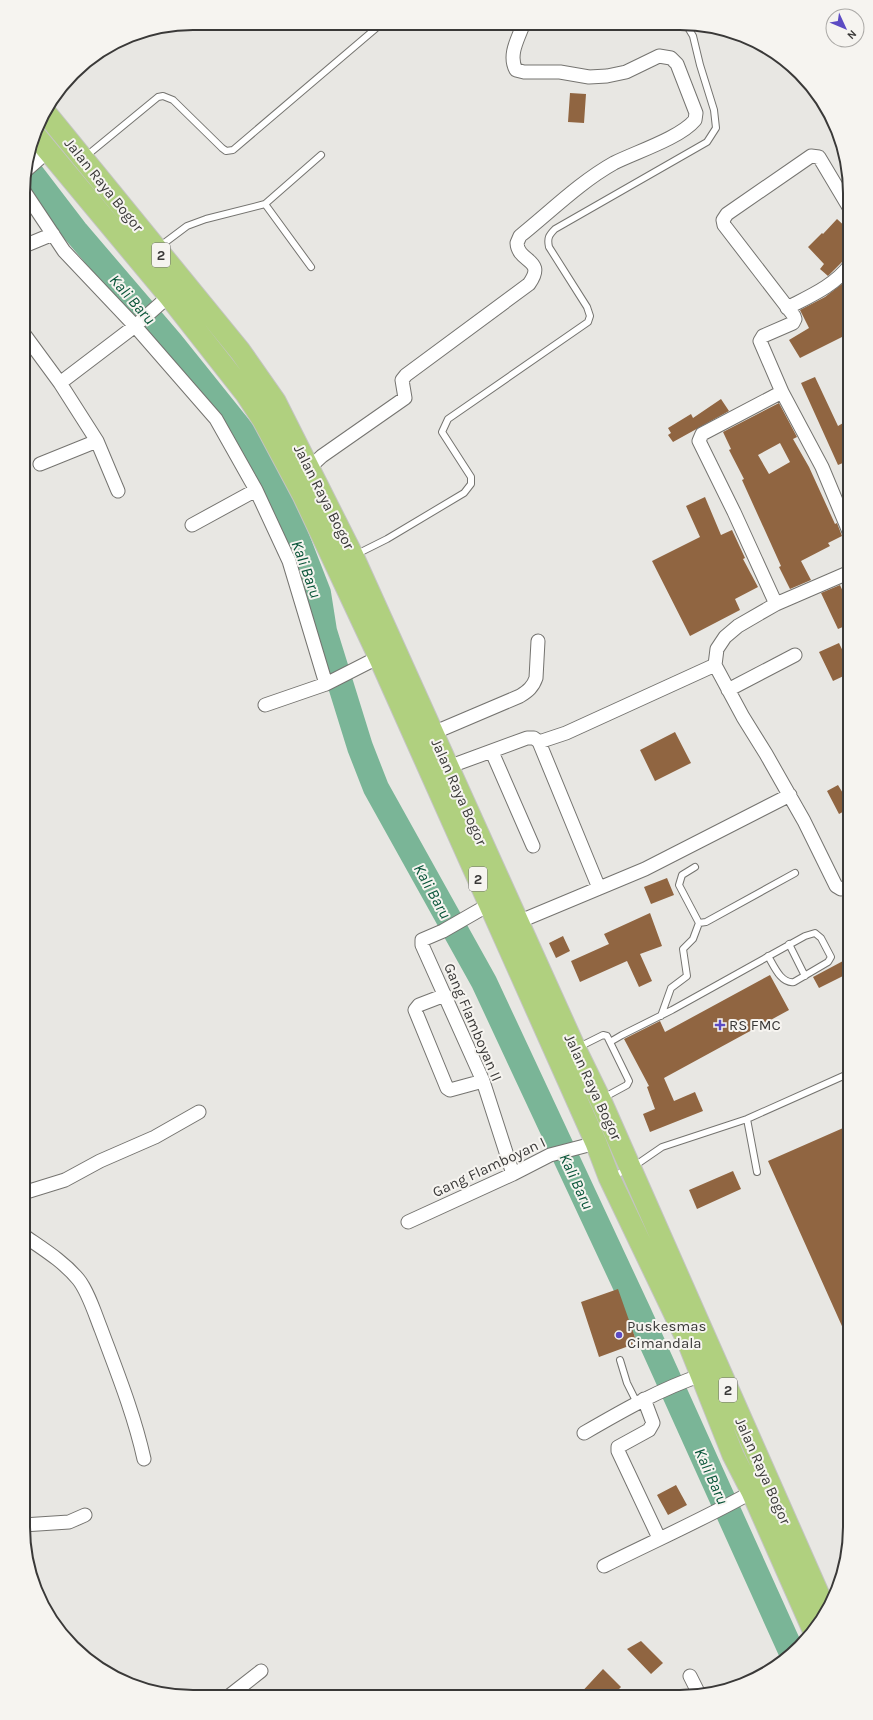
<svg xmlns="http://www.w3.org/2000/svg" width="873" height="1720" viewBox="0 0 873 1720" font-family="Karla,sans-serif">
  <rect width="100%" height="100%" fill="#e8e7e3"/>
  <g fill="none" stroke-linecap="round" stroke-linejoin="round">
    <path stroke="#7ab597" stroke-width="26" d="M26,167l49,64 95,111 73,91 45,83 30,77 6,38 36,116 16,41 108,194 155,332 153,339"/>
  </g>
  <path fill="#906541" fill-rule="evenodd" d="M570,93l16,1 -2,29 -16,-1z
    M837,219l13,12v25l-6,4 -16,16 -8,-7 4,-5 -16,-17 14,-14 1,1z
    M847,280h3v53l-50,25 -11,-18 20,-12 -9,-18 25,-13z
    M815,377l23,49 12,-7v41l-12,5 -37,-82z
    M721,399l8,12 -56,31 -5,-7 3,-2 -3,-5 23,-14 2,4z
    M779,403l18,34 -4,2 16,28 26,57 2,-1 5,13 -14,7 2,3 -29,15 10,19 -21,9 -11,-22 2,-1 -39,-86 2,-1 -15,-29 2,-1 -8,-17zM780,443l10,19 -21,12 -11,-19z
    M705,497l16,38 11,-5 13,28 -2,1 15,28 -23,12 5,11 -50,26 -38,-75 48,-24 -14,-31z
    M840,585l10,22v17l-12,5 -17,-36z
    M839,643l11,23v7l-17,8 -14,-29z
    M675,732l16,31 -36,18 -15,-31z
    M838,785l12,20v3l-11,6 -12,-23z
    M667,878l7,17 -23,9 -7,-17z
    M650,913l12,33 -22,8 12,27 -13,6 -12,-26 -47,21 -9,-21 38,-17 -5,-10z
    M563,936l7,15 -14,7 -7,-15z
    M843,961l6,12 -30,15 -6,-11z
    M770,975l19,35 -125,68 10,23 21,-9 8,19 -53,21 -7,-18 12,-5 -8,-22 2,-1 -25,-47 36,-18 5,11z
    M850,1125v219l-82,-183z
    M733,1171l8,18 -44,20 -8,-19z
    M618,1289l19,54 -38,14 -18,-55z
    M676,1485l11,20 -19,10 -11,-20z
    M641,1641l22,22 -12,11 -24,-25z
    M603,1669l18,18 -10,10h-34z"/>
  <g fill="none" stroke-linecap="round" stroke-linejoin="round">
    <defs>
      <path id="service" d="M85,157l73,-60 5,-1 10,4 49,48 4,3 7,-1 148,-126
        M265,204l46,63
        M159,247l28,-21 19,-7 59,-15 56,-49
        M355,555l32,-16 77,-46 7,-9v-7l-29,-45 6,-13 140,-97 2,-6 -3,-9 -38,-60c-2,-9 0,-12 6,-18l152,-87 9,-14 -2,-18 -14,-45 -7,-29 -6,-10
        M695,867l-13,8 -3,10 20,38
        M789,944l16,32
        M661,1016l10,-28 16,-12 -4,-27 10,-10 6,-16 7,-1 89,-49
        M610,1042l12,-7 50,-25 133,-74 10,-3 6,5 10,19 -3,5 -34,20c-13,2 -20,-16 -26,-26
        M579,1047l24,-12 4,1 22,45 -2,4 -24,13
        M747,1119l10,53
        M612,1176l18,-7 32,-22 85,-28 103,-46
        M620,1360l7,23 10,20"/>
      <path id="minor" d="M24,172l25,-22
        M24,191l40,60 71,75 81,93 40,71 33,71 37,123
        M24,246l29,-12
        M787,308c23,-12 47,-22 63,-43
        M24,334l36,49 37,58 21,50
        M60,383l75,-57 34,-30
        M40,464l57,-23
        M309,468l13,-12 83,-58 -3,-18 4,-5 123,-91c18,-25 -11,-21 -12,-41l3,-7c30,-24 60,-54 94,-73 22,-11 66,-25 81,-43l1,-7 -19,-49 -6,-6 -12,-2 -33,16 -19,4 -18,1 -29,-5h-36l-8,-2c-8,-15 2,-31 7,-45
        M192,525l64,-35
        M850,534l-28,-67 -40,-75 -22,-51 3,-5 30,-13 2,-4 -1,-3 -70,-91 -1,-5 4,-6 84,-58 8,1 31,52
        M776,604l-42,-92 -35,-71 3,-7 80,-42
        M728,690l67,-35
        M265,705l61,-21 53,-27
        M433,733l87,-37c8,-5 13,-9 16,-18l2,-37
        M492,752l41,94
        M448,767l79,-29h7l5,4
        M850,886l-9,3 -5,-3 -32,-65 -38,-67 -23,-37 -28,-52 2,-16 8,-12 13,-11 38,-22 74,-32
        M599,888l-60,-146 27,-9 149,-68
        M490,904l-47,27 -21,9v5l61,136 30,93
        M518,922l127,-53 145,-74
        M445,995l-26,10 -4,5 32,78 3,2 33,-9
        M23,1193l42,-13 35,-19 55,-24 44,-25
        M408,1222l105,-48 37,-19 46,-12
        M23,1235c20,14 40,26 55,44 10,12 17,35 23,50 16,43 33,85 43,130
        M644,1399l9,24 -4,7 -31,17v4l41,87
        M584,1433c38,-22 76,-44 118,-58
        M23,1525l46,-3 16,-7
        M604,1566c50,-25 100,-47 148,-74
        M690,1676l9,18
        M229,1696l32,-25"/>
      <path id="trunk" d="M45,112l195,239 35,50 78,155 222,492 25,51 226,512
        M35,135l134,161 77,98 17,26 40,75 76,162 217,486 13,34 79,165 45,113 19,37 62,140"/>
    </defs>
    <use href="#service" stroke="#757470" stroke-width="8"/>
    <use href="#minor" stroke="#757470" stroke-width="15"/>
    <use href="#trunk" stroke="#c4c4c3" stroke-width="23"/>
    <use href="#service" stroke="#fff" stroke-width="6"/>
    <use href="#minor" stroke="#fff" stroke-width="13"/>
    <use href="#trunk" stroke="#b0d07f" stroke-width="21"/>
  </g>
  <g fill="#5c4bc3" stroke="#f6f4f0" stroke-width="1.5">
    <path d="M718 1019h4v4h4v4h-4v4h-4v-4h-4v-4h4z"/>
    <circle cx="619" cy="1335" r="4"/>
  </g>
  <g text-anchor="middle" stroke-width="4" stroke-linejoin="round" paint-order="stroke">
    <g fill="#f6f4f0" stroke="#72716f" stroke-width="1">
      <rect x="152" y="243" width="18" height="24" rx="3"/>
      <rect x="469" y="867" width="18" height="24" rx="3"/>
      <rect x="719" y="1378" width="18" height="24" rx="3"/>
    </g>
    <g font-size="14" font-weight="bold" fill="#3a3938">
      <text x="161" y="260">2</text>
      <text x="478" y="884">2</text>
      <text x="728" y="1395">2</text>
    </g>
    <g font-size="15" fill="#3a3938" stroke="#f6f4f0">
      <text transform="translate(104 185) rotate(51)" y="5">Jalan Raya Bogor</text>
      <text transform="translate(324 497) rotate(63)" y="5">Jalan Raya Bogor</text>
      <text transform="translate(459 792) rotate(66)" y="5">Jalan Raya Bogor</text>
      <text transform="translate(473 1022) rotate(67)" y="5">Gang Flamboyan II</text>
      <text transform="translate(593 1087) rotate(65)" y="5">Jalan Raya Bogor</text>
      <text transform="translate(489 1167) rotate(-25)" y="5">Gang Flamboyan I</text>
      <text transform="translate(763 1471) rotate(66)" y="5">Jalan Raya Bogor</text>
    </g>
    <g font-size="15" fill="#3a3938" stroke="#f6f4f0" text-anchor="start">
      <text x="729" y="1030">RS FMC</text>
      <text x="627" y="1331">Puskesmas<tspan x="627" dy="17">Cimandala</tspan></text>
    </g>
    <g font-size="16" font-style="italic" fill="#095539" stroke="#f6f4f0">
      <text transform="translate(133 299) rotate(49)" y="6">Kali Baru</text>
      <text transform="translate(307 569) rotate(70)" y="6">Kali Baru</text>
      <text transform="translate(433 891) rotate(61)" y="6">Kali Baru</text>
      <text transform="translate(577 1181) rotate(65)" y="6">Kali Baru</text>
      <text transform="translate(712 1476) rotate(66)" y="6">Kali Baru</text>
    </g>
  </g>
  <path d="M0 0H873V1720H0ZM193 30H680A163 163 0 0 1 843 193V1527A163 163 0 0 1 680 1690H193A163 163 0 0 1 30 1527V193A163 163 0 0 1 193 30Z" fill="#f6f4f0" fill-rule="evenodd"/>
  <path fill="none" stroke="#3a3938" stroke-width="2" d="M193 30H680A163 163 0 0 1 843 193V1527A163 163 0 0 1 680 1690H193A163 163 0 0 1 30 1527V193A163 163 0 0 1 193 30Z"/>
  <g transform="translate(845 28) rotate(134)"><circle r="19" fill="#f6f4f0" stroke="#aba9a6"/>
  <path d="M0-3L7 15L0 10L-7 15Z" fill="#5c4bc3"/>
  <text y="-6" font-size="11" font-weight="bold" text-anchor="middle" fill="#3a3938">N</text>
  </g>
</svg>
